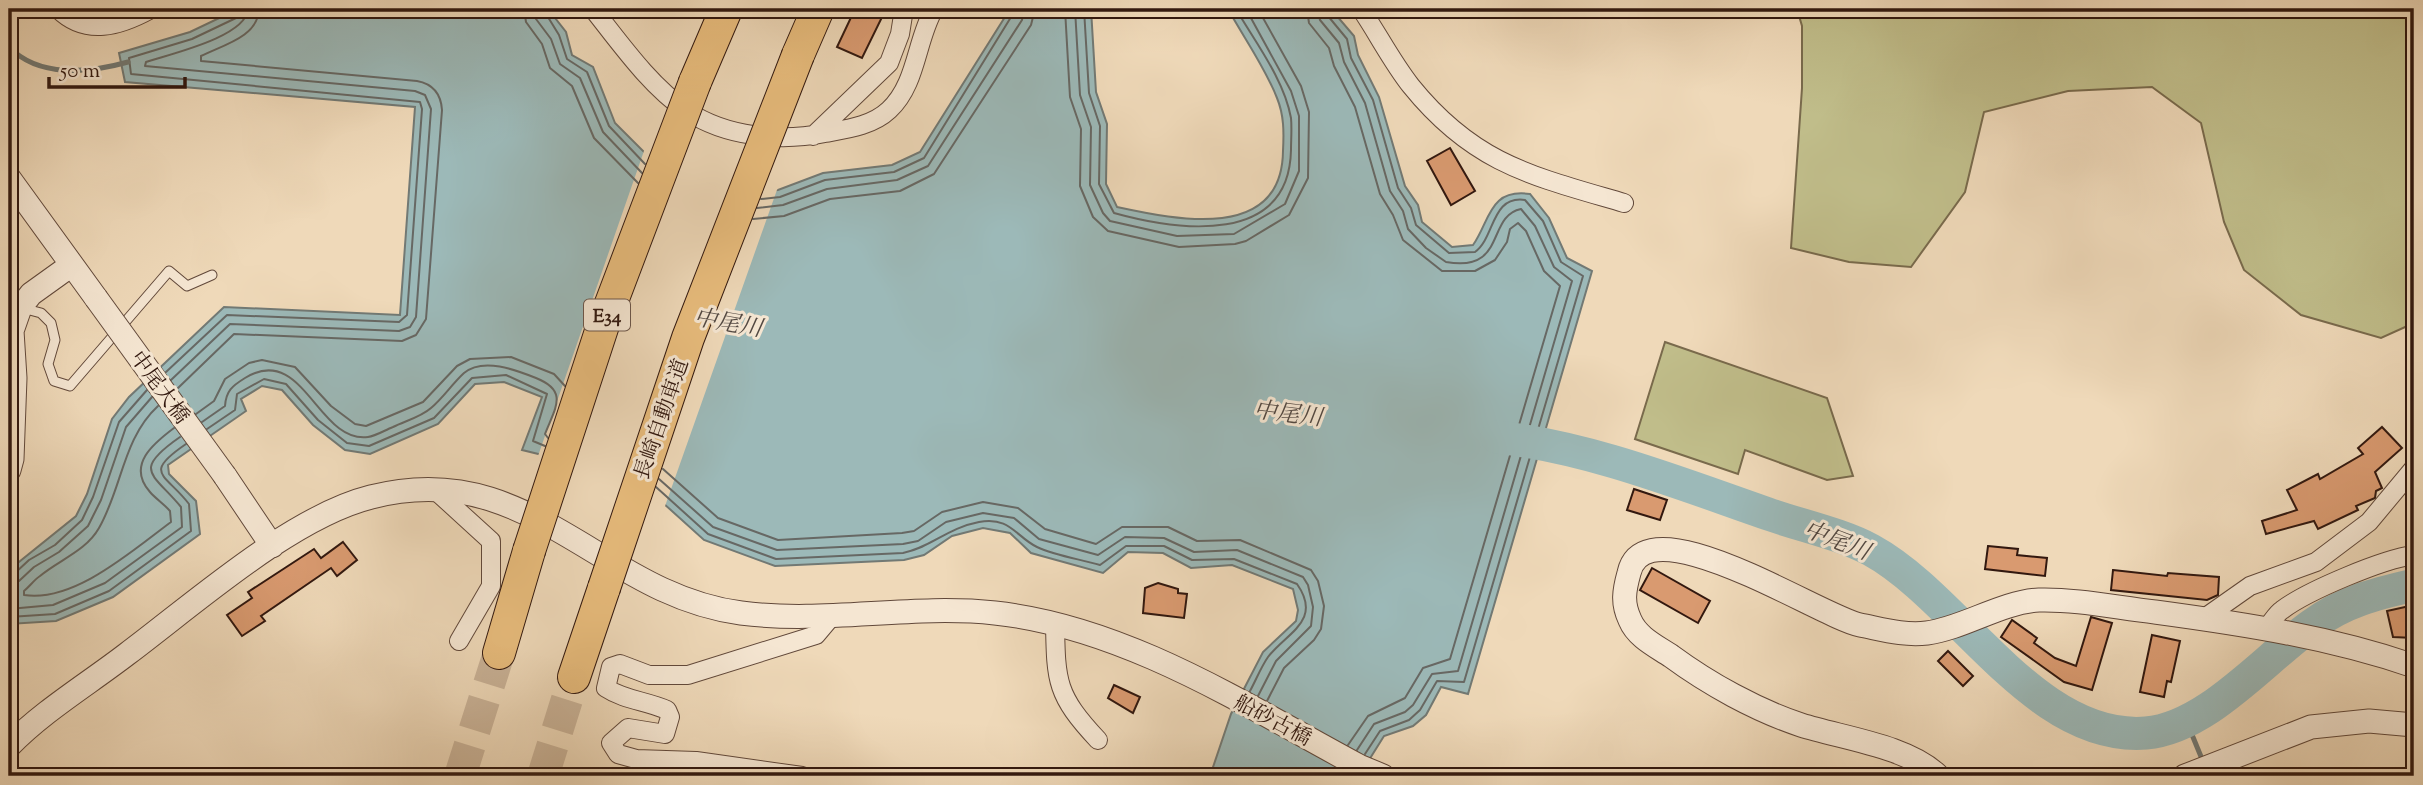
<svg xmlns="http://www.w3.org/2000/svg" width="2423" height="785" viewBox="0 0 2423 785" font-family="'Sorts Mill Goudy','Noto Serif JP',serif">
  <rect width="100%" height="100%" fill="#efd9b9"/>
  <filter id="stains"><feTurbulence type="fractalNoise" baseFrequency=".00286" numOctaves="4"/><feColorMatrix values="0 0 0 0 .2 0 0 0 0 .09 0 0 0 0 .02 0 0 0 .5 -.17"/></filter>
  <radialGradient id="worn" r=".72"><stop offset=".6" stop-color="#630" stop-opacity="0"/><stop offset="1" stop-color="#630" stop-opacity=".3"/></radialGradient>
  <path fill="#c0bd8a" stroke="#796a4c" stroke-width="2" d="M1797,9h617v314l-33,15 -80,-23 -57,-45 -20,-48 -23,-99 -49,-36 -84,4 -84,21 -19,80 -54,75 -62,-5 -58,-14 11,-160v-62z
    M1665,342l162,56 26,78 -26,4 -82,-30 -7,24 -103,-35z"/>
  <path fill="#9cb9b8" stroke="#727974" stroke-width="2" d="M238,9h310l18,23 6,23 21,12 22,56 40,40 70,32 53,-5 45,-17 69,-8 28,-13 90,-143h81l5,83 11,32 -1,60 11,23c60,13 165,35 166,-56 1,-19 1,-36 -6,-53 -12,-31 -33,-60 -49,-89h103l23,27 4,19 21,42 26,89 13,19 4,17 30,25 21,-2c17,-24 16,-57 57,-51l19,24 18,40 25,13 -124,423 -27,-7 -15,28 -13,11 -29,10 -25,40h-149l21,-62 32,-62 33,-31 2,-11 -5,-21 -61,-24 -41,3 -28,-15 -35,-1 -25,21 -72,-20 -21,-20 -27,-5 -31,8 -28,19 -20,5 -129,6 -71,-26 -52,-47 -44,-22 -86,-21 20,-53 -38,-15 -29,2 -37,40 -68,30 -25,-4 -32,-25 -31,-35 -20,-4 -21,13 5,12 -78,54 1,9 27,27 4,33 -87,63 -57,24 -47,3v-54l67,-54 11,-22 25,-75 17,-22 95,-90 176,8 15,-208 -290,-25 -6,-29 71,-21z"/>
  <path fill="#efd9b9" d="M645,148l12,12 69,31 52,-4 -114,322 -14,-13 -43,-22 -69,-18z"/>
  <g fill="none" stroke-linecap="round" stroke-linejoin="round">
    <path stroke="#676864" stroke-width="2" d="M524,9l2,13 16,22 8,24 22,18 22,52 44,45
      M534,9l2,10 15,20 9,25 20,14 23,54 39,41
      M543,9l16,26 8,24 20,13 22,54 36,38
      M1065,9l5,88 11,32 -1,57 13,31 15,14 71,16 56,-3 11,-3 43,-26 19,-37 1,-66 -8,-26 -43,-77
      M1075,9l5,86 11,32 -1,58 13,28 7,8 67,15 57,-2 51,-30 14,-33v-55l-8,-25 -45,-82
      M1084,9l5,84 11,33 -1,58 15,29c65,18 175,33 177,-63 0,-10 1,-22 0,-32 -7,-39 -36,-76 -55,-109
      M1307,9l2,14 20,25 5,18 21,41 25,87 13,21 10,25 39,31h33l20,-11 12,-18 3,-13 8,-6 8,8 18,40 16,15 -110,373 -27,9 -18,30 -37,18 -20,29
      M1317,9l3,11 19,23 5,19 21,41 25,88 13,20 5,18 18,19 20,14c61,11 40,-46 75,-53l14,17 19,41 18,14 -114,390 -26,3 -19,31 -8,7 -31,12 -17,26
      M1326,9l2,7 19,23 4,19 22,42 25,88 13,20 5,17 33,28 26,-1c20,-14 16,-57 50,-52l18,21 18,41 22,14 -119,406 -27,-1 -17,29 -11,10 -29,11 -15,23
      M761,199l19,-2 45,-17 69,-8 30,-14 92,-149
      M757,208l26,-3 44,-16 70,-9 31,-14 94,-146 2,-11
      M753,219l31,-3 46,-17 70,-8 34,-17 97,-149 4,-16
      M166,372l61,-57 172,7 8,-7 15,-206 -2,-7 -289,-28 -2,-16 63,-19 44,-21 3,-9
      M171,380l59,-56 169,7 11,-4 6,-10 15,-208 -6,-14 -10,-4 -270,-25 1,-4c24,-8 100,-25 102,-53
      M178,388l56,-54 168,7 14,-6 10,-16 16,-209c-1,-16 -9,-26 -25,-29l-216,-20v-5c22,-11 57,-19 58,-47
      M158,406c-35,32 -36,82 -59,122 -13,23 -40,32 -59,48 -6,4 -10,10 -16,15v4c50,8 109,-45 147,-73l-1,-11c-6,-7 -14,-12 -20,-19 -24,-27 4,-49 24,-64
      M196,414l18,-13 11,-22 24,-16 13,-3 33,7 36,39 24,18 11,2 57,-24 34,-36 13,-7 41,-2 43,17 11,12
      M202,422l23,-16c1,-15 7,-20 20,-28 58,-36 73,66 123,59 8,-1 17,-7 25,-10 12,-6 28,-10 38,-19 12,-10 21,-24 33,-35 19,-16 52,-3 72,5 33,13 19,30 9,56l3,4
      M207,429l28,-19 2,-16 27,-15 22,5 32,36 29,23 22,3 65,-28 38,-40 34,-3 41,19 -14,47 12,5
      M663,469l55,49 60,22 124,-7 12,-2 28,-19 41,-10 35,6 27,21 51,15 26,-17h46l29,14 43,-1 71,30 7,11 6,25 -3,23 -7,11 -30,28 -17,33
      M659,479l54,48 64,23 126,-6 15,-3 28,-19 37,-9 31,5 25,21 59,16 27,-18 39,1 30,14 43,-2 66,27 5,8 5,22 -2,19 -35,35 -18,35
      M656,487l52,47 68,25 127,-6c29,-6 44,-25 76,-31 31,-6 37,15 58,25 19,9 43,12 63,18l26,-19h38l28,14 42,-1 63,25c26,37 -11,49 -29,73 -7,10 -12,23 -18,34
      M9,574l6,-1 14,-13 26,-15 27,-25 11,-23 26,-75 28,-32
      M9,583l10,-2 15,-14 25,-15 29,-26 13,-26 25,-73 26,-30
      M9,609l44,-4 52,-22 77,-56 -1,-20c-28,-34 -50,-36 -1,-70
      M9,617l46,-3 54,-23 82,-60 -2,-27c-24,-31 -47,-30 -3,-60"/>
    <path stroke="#727974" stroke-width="5" d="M9,47c30,31 80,26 119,15
      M2186,720l18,44"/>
    <path stroke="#9cb9b8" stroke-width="33" d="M1497,437c95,11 184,47 274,78 32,11 70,19 100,35 88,48 164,192 275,183 61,-5 118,-74 166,-108 33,-24 63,-31 102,-40"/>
  </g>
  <path fill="#d99a70" stroke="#32180f" stroke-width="2" d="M855,9h31l-24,49 -25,-11z
    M1450,148l25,43 -24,14 -24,-44z
    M2382,427l20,21 -27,24 7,16 -6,3 -1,7 -19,8 2,4 -40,19 -4,-8 -48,13 -4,-13 35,-11 -10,-20 31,-16 2,5 43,-25 -5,-6z
    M1634,489l33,11 -7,20 -33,-10z
    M343,542l14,18 -20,16 -6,-8 -70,48 4,5 -23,15 -15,-21 25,-17 -4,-6 66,-43 7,9z
    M1988,546l30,3 -1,6 30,3 -2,18 -60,-7z
    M1652,568l58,33 -12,22 -58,-33z
    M2113,570l54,6 1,-3 51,4 -1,18 -11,5 -96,-10z
    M1158,583l20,6v4l9,1 -3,24 -41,-5 2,-25z
    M2414,605v33l-21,-1 -6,-26z
    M2091,617l21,6 -20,67 -28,-8 -63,-45 11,-17 25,18 -3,5 21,15 21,8z
    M2152,635l28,6 -9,41 -4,-1 -3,16 -24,-5z
    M1948,651l25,25 -10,10 -25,-25z
    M1114,685l26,12 -7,16 -25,-15z"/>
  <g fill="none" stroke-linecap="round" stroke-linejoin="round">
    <path stroke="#c9b297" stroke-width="32" stroke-dasharray="32 16" stroke-linecap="butt" d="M460,776l39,-123
      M543,776l31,-99"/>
    <defs>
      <path id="service" d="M22,308l19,5 10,10 4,17 -7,24 6,17 16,5 99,-115 18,15 25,-11"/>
      <path id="minor" d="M58,9c28,28 62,17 93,0
        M593,9c27,34 57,77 94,102 39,26 93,31 138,22 22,-4 47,-7 64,-23 28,-26 27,-70 45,-101
        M1361,9c17,25 31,53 50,77 63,78 121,90 213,117
        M813,136l76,-73 11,-29 4,-25
        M434,489l57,52v45l-32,55
        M2203,619l47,-33 66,-24 53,-40 45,-54
        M1055,623c1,59 1,72 43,117
        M2267,627c5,-5 9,-13 15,-17 25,-19 101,-51 132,-55
        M802,776l-106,-15 -60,-2 -18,-5 -7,-11 17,-15 37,6 5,-17 -3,-7c-20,-9 -43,-10 -61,-22l5,-21 9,-3 29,11h39l128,-40 16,-19"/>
      <path id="tertiary" d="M9,178l87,120
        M9,470l3,-11 3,-81 -3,-47 8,-23 11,-14 39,-28
        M225,476l47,70
        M9,746c34,-35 79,-62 118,-92 67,-50 164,-137 244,-157 39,-10 81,-10 119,2 88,28 151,101 251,114 84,11 169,-9 254,0 131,14 250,92 364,153l24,10
        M1938,776c-30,-30 -96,-38 -137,-51 -45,-15 -92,-41 -130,-69 -15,-10 -34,-19 -41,-36 -8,-17 -6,-29 -1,-47 16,-72 192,44 231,52 21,4 44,11 67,8 37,-5 74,-31 112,-33 38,-1 79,8 116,12 89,12 174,25 259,54
        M2185,776l126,-49 58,-6 45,4"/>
      <path id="motorway" d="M798,55l20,-46
        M695,82l30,-70
        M499,653l30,-102
        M574,677l30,-89"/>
    </defs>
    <use href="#service" stroke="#61483a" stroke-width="11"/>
    <use href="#minor" stroke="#61483a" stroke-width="20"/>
    <use href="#tertiary" stroke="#61483a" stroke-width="25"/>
    <use href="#motorway" stroke="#32180f" stroke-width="34"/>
    <use href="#service" stroke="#f5e6d2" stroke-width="9"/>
    <use href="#minor" stroke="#f5e6d2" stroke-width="18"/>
    <use href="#tertiary" stroke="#f5e6d2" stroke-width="23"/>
    <use href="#motorway" stroke="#e8bc7c" stroke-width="32"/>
    <defs>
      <path id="tertiary-bridge" d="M96,298l129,178"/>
      <path id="motorway-bridge" d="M529,551l75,-229 91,-240
        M604,588l84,-250 110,-283"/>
    </defs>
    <use href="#tertiary-bridge" stroke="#61483a" stroke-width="25" stroke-linecap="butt"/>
    <use href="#motorway-bridge" stroke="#32180f" stroke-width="34" stroke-linecap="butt"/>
    <use href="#tertiary-bridge" stroke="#f5e6d2" stroke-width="23"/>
    <use href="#motorway-bridge" stroke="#e8bc7c" stroke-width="32"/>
  </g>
  <g text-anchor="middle" stroke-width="6" stroke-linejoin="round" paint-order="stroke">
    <rect fill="#f5e6d2" stroke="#6c564a" stroke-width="2" x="584" y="299.5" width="46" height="31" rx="5"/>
    <g font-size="19" font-weight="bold" fill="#32180f">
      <text x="607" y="322">E34</text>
    </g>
    <g font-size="21" fill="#32180f" stroke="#f5e6d2">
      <text transform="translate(160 387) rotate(54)" y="7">中尾大橋</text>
      <text transform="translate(661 419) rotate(-71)" y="7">長崎自動車道</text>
      <text transform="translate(1273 720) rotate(28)" y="7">船砂古橋</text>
    </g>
    <g font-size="23" font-style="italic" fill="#524842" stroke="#f5e6d2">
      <text transform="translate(728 322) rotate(10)" y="8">中尾川</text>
      <text transform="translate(1288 413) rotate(7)" y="8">中尾川</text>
      <text transform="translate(1837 540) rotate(21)" y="8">中尾川</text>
    </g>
  </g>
  <rect width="2423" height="785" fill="none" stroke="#efd9b9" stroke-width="35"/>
  <rect x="10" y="10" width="2402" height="764" fill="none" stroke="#32180f" stroke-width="3.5"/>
  <rect x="18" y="18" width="2388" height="750" fill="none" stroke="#32180f" stroke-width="2"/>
  <path d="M49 77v10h136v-10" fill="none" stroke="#32180f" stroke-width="3.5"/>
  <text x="60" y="77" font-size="21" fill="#32180f" stroke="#f5e6d2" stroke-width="5" paint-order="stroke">50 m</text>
  <rect width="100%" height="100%" filter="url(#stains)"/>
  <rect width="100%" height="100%" fill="url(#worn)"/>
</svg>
